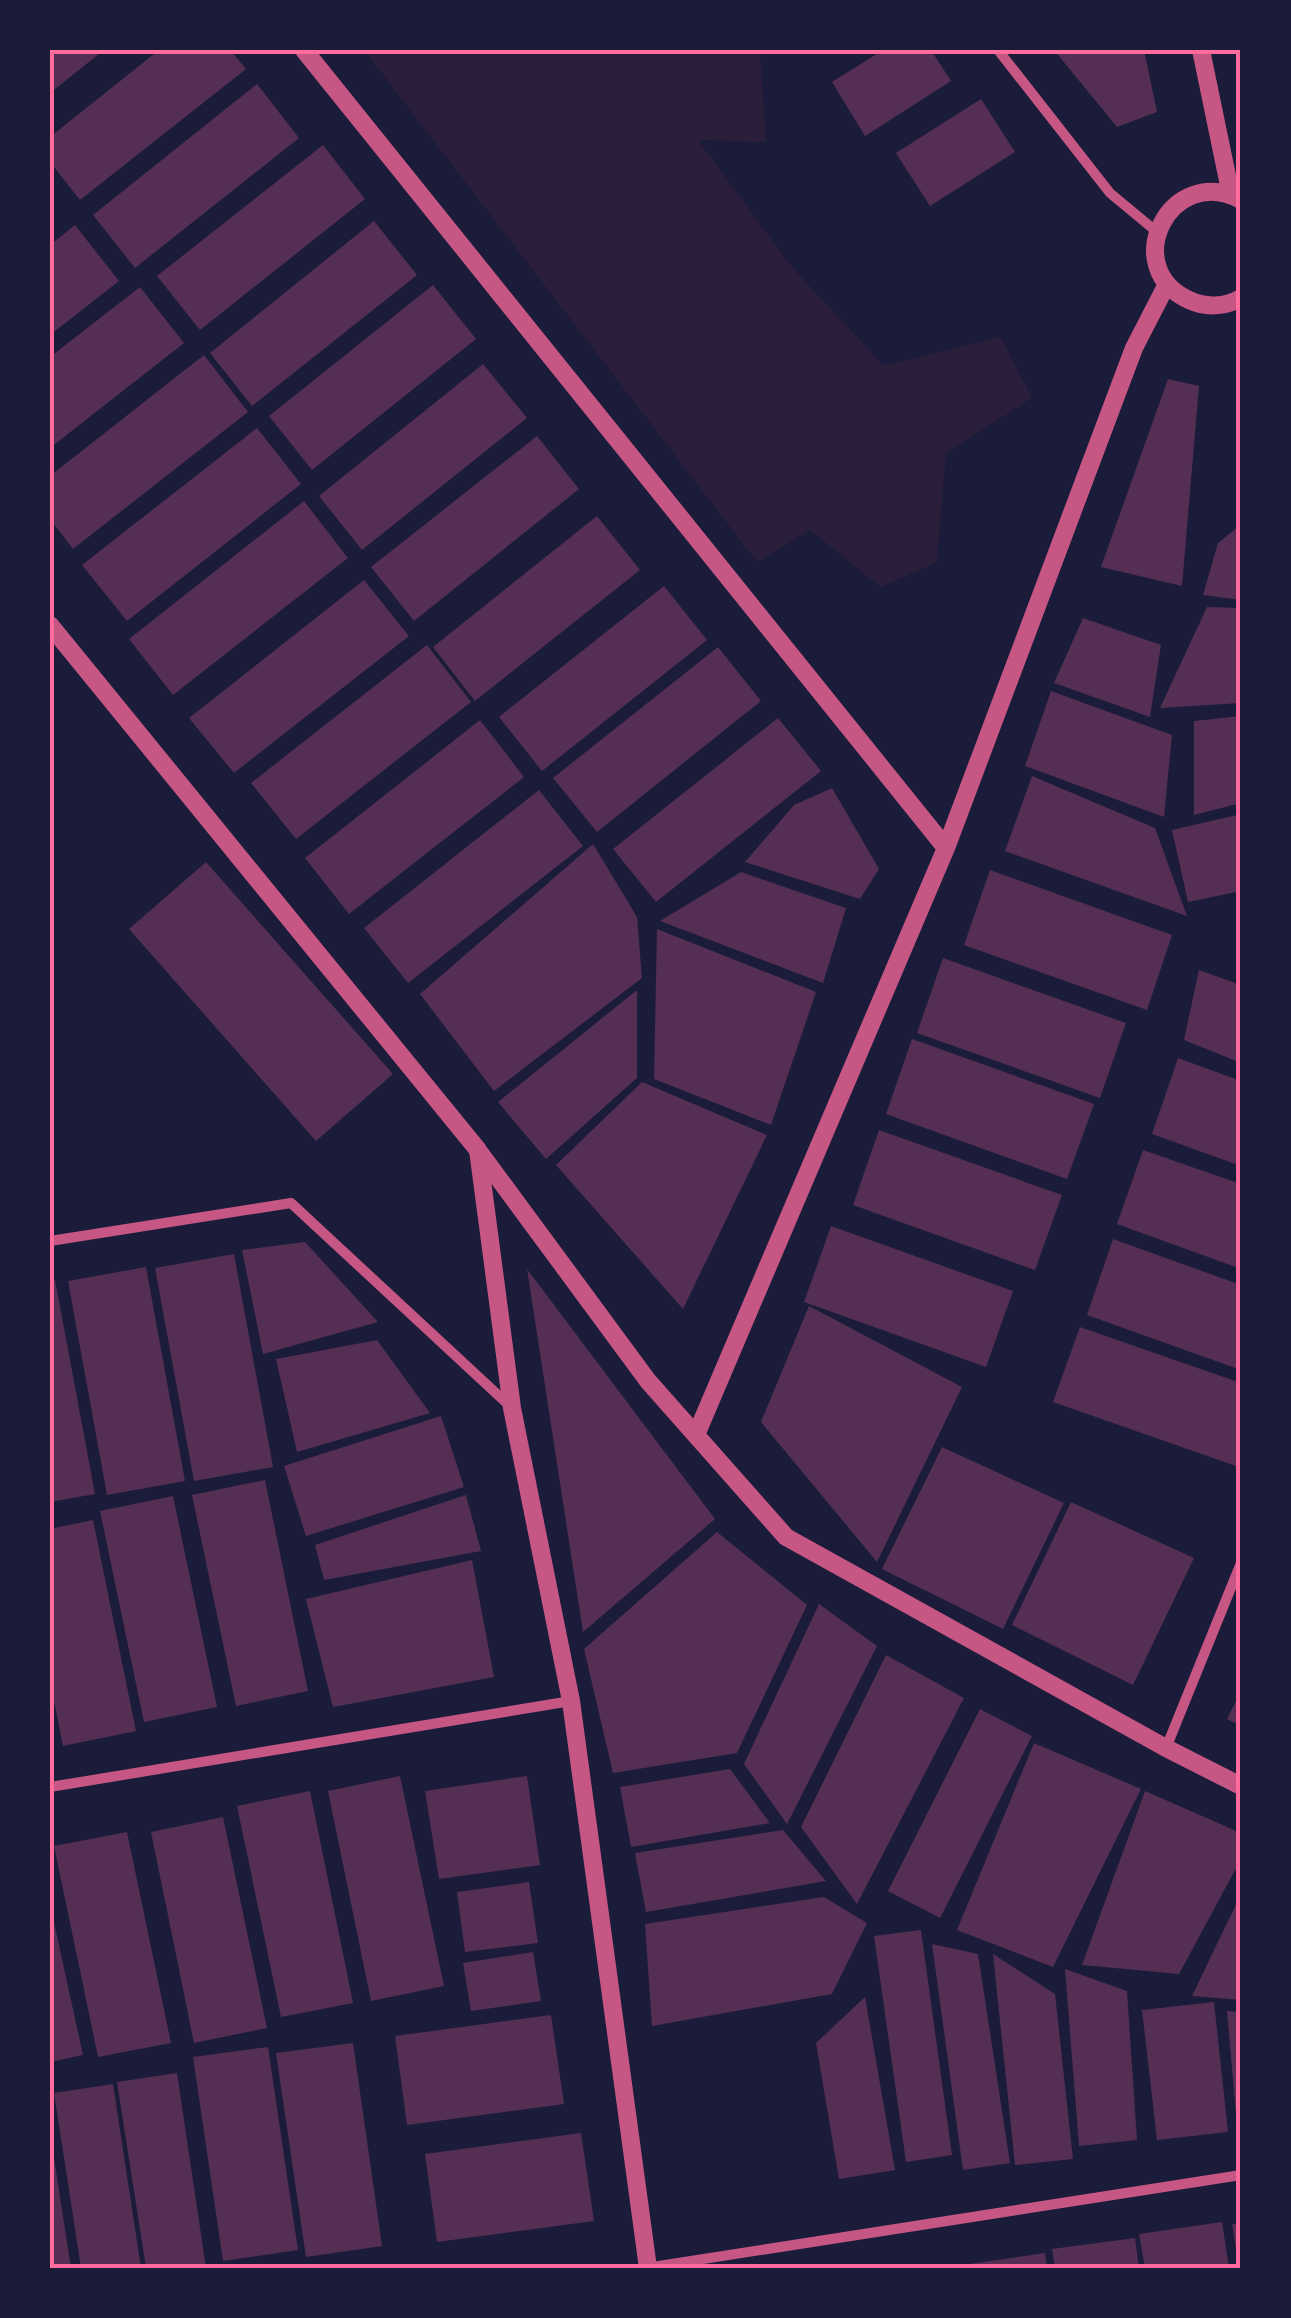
<svg xmlns="http://www.w3.org/2000/svg" width="1291" height="2318" viewBox="0 0 1291 2318" font-family="'Sofia Sans Condensed',sans-serif">
  <rect width="100%" height="100%" fill="#1b1b3a"/>
  <path fill="#2a1e3b" d="M364,50h396l6,92 -68,-2 93,126 93,100 117,-29 31,61 -86,55 -9,109 -56,25 -71,-57 -53,32z"/>
  <path fill="#542f53" d="M50,50h54l-54,43z
    M159,50h71l16,19 -166,131 -30,-38v-25z
    M883,50h48l20,31 -86,55 -33,-54z
    M1054,50h90l13,62 -40,15z
    M257,84l42,54 -164,130 -42,-53z
    M981,99l34,53 -85,54 -34,-53z
    M323,145l42,54 -165,131 -43,-54z
    M374,221l43,54 -165,131 -42,-53z
    M75,225l44,56 -69,54v-90z
    M433,285l43,54 -164,131 -43,-54z
    M140,287l44,56 -134,105v-91z
    M204,355l44,57 -175,137 -23,-30v-43z
    M483,364l44,54 -165,132 -43,-54z
    M1168,379l31,7 -17,200 -81,-19z
    M257,428l44,56 -174,137 -45,-56z
    M537,436l42,53 -165,132 -43,-54z
    M304,501l44,57 -175,137 -44,-56z
    M597,516l43,54 -165,131 -42,-54z
    M1238,527l3,73 -38,-5 15,-52z
    M364,580l45,56 -175,137 -45,-55z
    M664,586l43,54 -165,131 -43,-54z
    M1207,607l34,1v95l-81,5z
    M1083,618l78,27 -11,72 -96,-34z
    M427,645l44,57 -175,137 -45,-56z
    M718,647l43,54 -164,131 -44,-54z
    M1051,691l121,44 -8,82 -139,-51z
    M1241,716v87l-47,12v-94z
    M778,718l43,53 -165,131 -43,-53z
    M480,720l44,57 -175,137 -44,-56z
    M1032,776l123,52 32,88 -182,-65z
    M832,788l47,81 -19,30 -115,-37 49,-57z
    M539,790l44,56 -175,137 -44,-55z
    M1241,814v77l-53,11 -16,-72z
    M593,844l44,73 5,61 -148,113 -74,-97z
    M206,862l187,212 -77,67 -187,-212z
    M990,870l182,65 -25,75 -183,-65z
    M741,872l105,36 -23,75 -163,-62z
    M657,929l159,63 -45,133 -117,-46z
    M943,958l183,65 -26,75 -183,-65z
    M1199,970l42,15v78l-57,-23z
    M637,990v88l-91,81 -48,-57z
    M912,1039l182,65 -27,75 -181,-65z
    M1178,1058l63,23v85l-89,-32z
    M642,1082l125,53 -84,174 -127,-144z
    M879,1130l183,65 -27,75 -182,-65z
    M1143,1150l98,34v85l-124,-45z
    M831,1226l182,65 -27,76 -182,-65z
    M1113,1239l128,46v85l-154,-55z
    M305,1242l73,80 -115,32 -21,-104z
    M234,1254l39,213 -79,14 -39,-213z
    M146,1267l39,214 -78,14 -39,-214z
    M527,1269l188,250 -132,113z
    M55,1280l40,214 -45,8v-221z
    M809,1306l153,81 -85,175 -116,-140z
    M1080,1327l161,56v68l-5,15 -183,-64z
    M377,1340l53,73 -133,39 -21,-93z
    M441,1416l23,71 -158,49 -22,-70z
    M942,1447l122,56 -61,126 -121,-60z
    M265,1480l43,211 -72,15 -44,-211z
    M466,1495l15,56 -157,29 -9,-35z
    M173,1496l44,211 -73,15 -44,-211z
    M1071,1502l123,56 -61,127 -121,-60z
    M93,1520l43,211 -73,15 -13,-65v-152z
    M717,1532l90,73 -70,148 -124,20 -29,-124z
    M472,1560l22,117 -161,30 -27,-108z
    M819,1604l58,42 -90,178 -43,-60z
    M886,1655l78,43 -107,206 -56,-77z
    M1241,1691v35l-14,-7z
    M980,1709l52,27 -92,182 -52,-27z
    M1034,1743l107,46 -88,178 -96,-37z
    M730,1769l40,54 -139,24 -11,-60z
    M400,1776l44,210 -73,15 -43,-210z
    M527,1776l13,89 -101,14 -14,-88z
    M310,1791l43,212 -72,14 -44,-211z
    M1145,1791l96,42v26l-62,115 -97,-9z
    M223,1817l44,211 -73,15 -43,-211z
    M783,1830l43,51 -180,31 -11,-59z
    M127,1832l44,211 -73,14 -44,-211z
    M529,1882l9,61 -73,9 -8,-60z
    M1241,1894v106l-49,-4z
    M824,1897l43,26 -35,71 -180,32 -7,-102z
    M50,1904l33,151 -33,7z
    M921,1930l31,225 -46,7 -32,-226z
    M932,1944l46,10 32,209 -47,7z
    M533,1952l8,49 -70,10 -8,-48z
    M993,1954l62,40 18,165 -58,6z
    M1065,1969l62,22 10,149 -58,6z
    M865,1997l30,173 -56,9 -23,-136z
    M1214,2002l14,130 -71,8 -15,-130z
    M1227,2011l14,1v115h-4z
    M551,2015l13,89 -157,21 -12,-89z
    M353,2043l29,203 -76,11 -30,-204z
    M268,2047l30,203 -75,11 -30,-204z
    M177,2073l29,195h-60l-29,-186z
    M113,2084l28,184h-60l-27,-175z
    M581,2133l13,88 -157,21 -12,-88z
    M50,2145h2l19,123h-21z
    M1222,2222l7,46h-84l-6,-34z
    M1241,2223v43l-2,1 -7,-43z
    M1135,2238l4,30h-84l-3,-19z
    M1045,2253l2,15h-84v-3z"/>
  <g fill="none" stroke-linecap="round" stroke-linejoin="round">
    <path stroke="#c65784" stroke-width="10" d="M998,50l112,143 47,39
      M50,1241l241,-38 220,204
      M1166,1748l75,-185
      M50,1787l521,-86
      M646,2268l595,-93"/>
    <path stroke="#c65784" stroke-width="18" d="M304,50l642,798
      M1201,50l30,145
      M1241,200c-71,-38 -123,68 -52,100 17,8 36,7 52,-2
      M50,625l428,525 34,258 59,293 77,567
      M480,1153l168,228 138,156 380,211 75,38
      M696,1435l250,-587 188,-500 33,-64"/>
  </g>
  <rect width="1291" height="2318" fill="none" stroke="#1b1b3a" stroke-width="105"/>
  <rect x="52" y="52" width="1186" height="2214" fill="none" stroke="#ff6b9d" stroke-width="4"/>
</svg>
